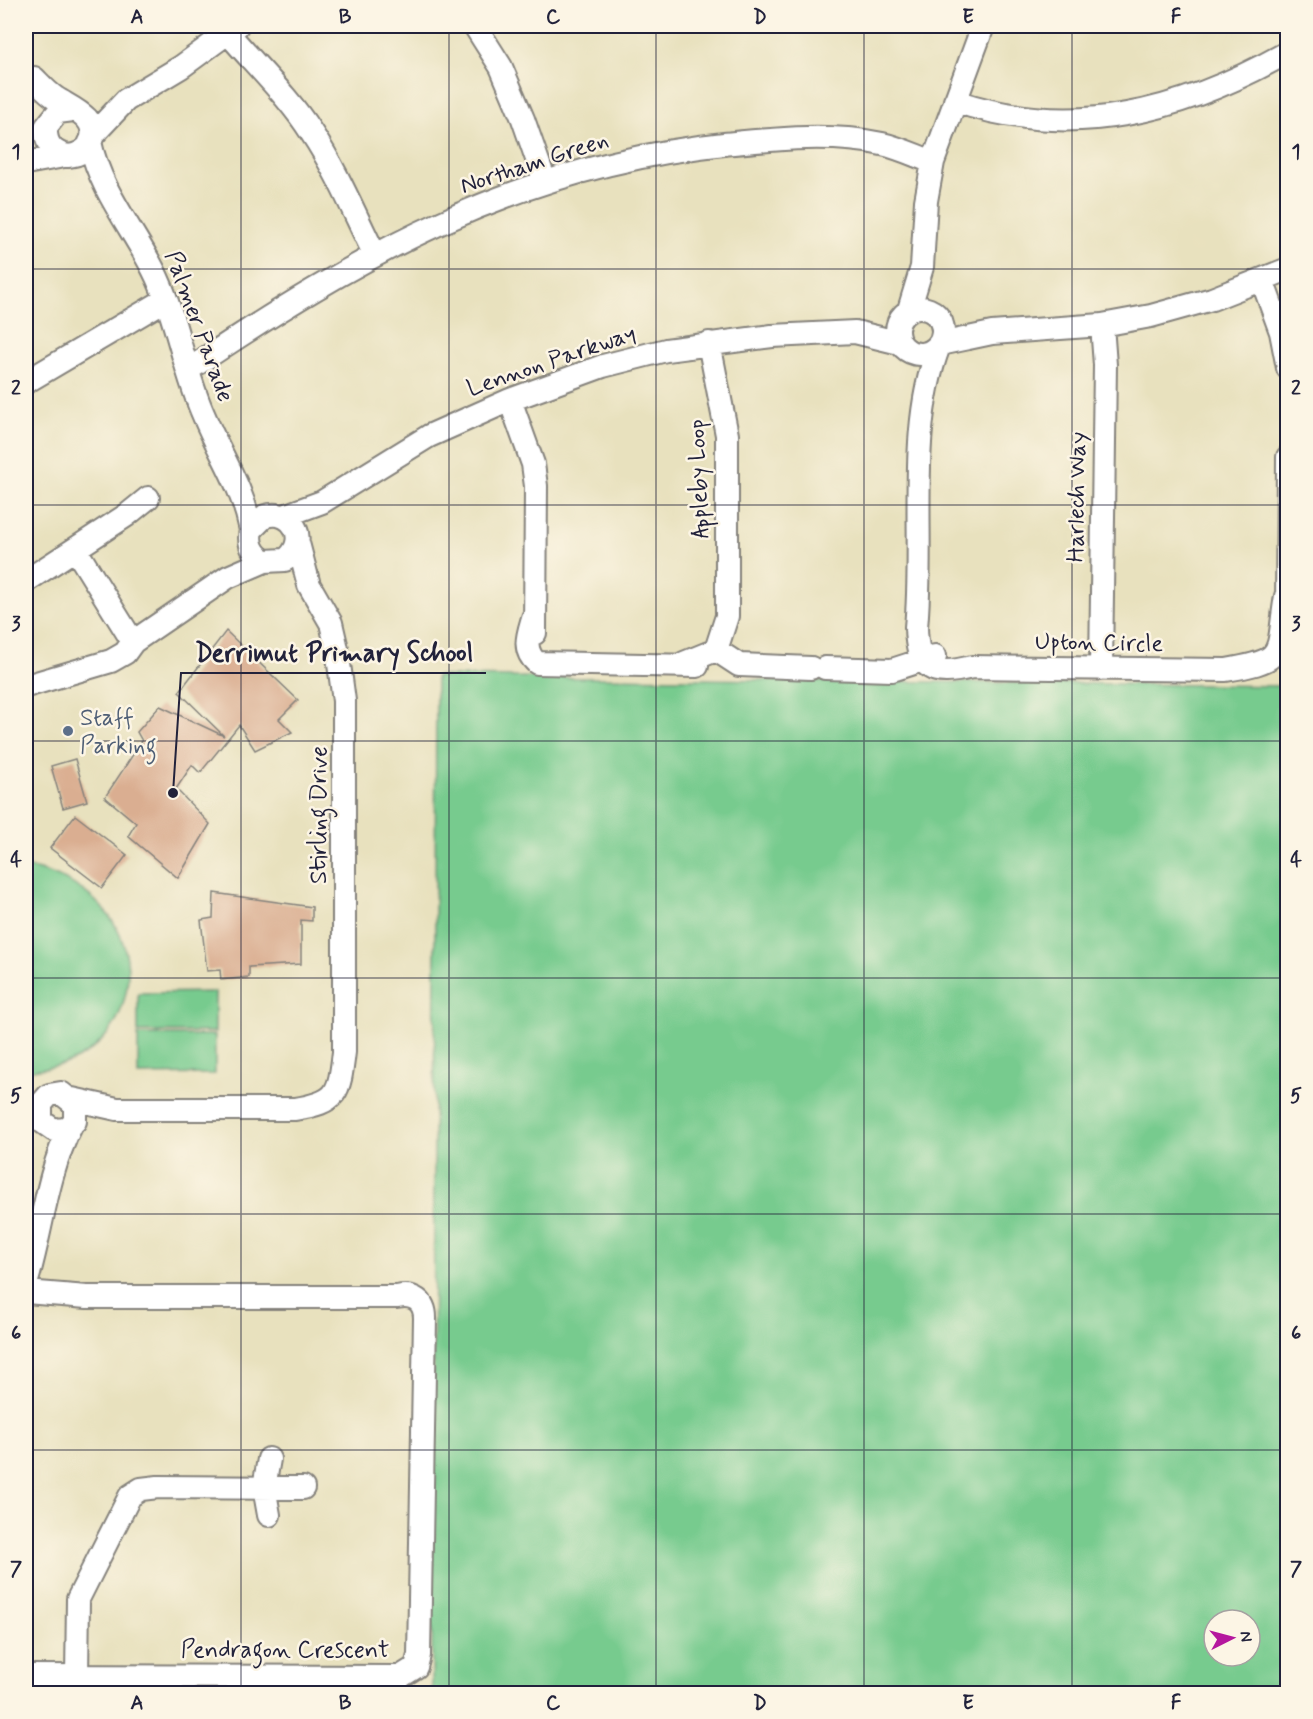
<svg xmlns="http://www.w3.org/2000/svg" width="1313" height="1719" viewBox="0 0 1313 1719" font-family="Mynerve,sans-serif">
  <rect width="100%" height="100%" fill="#fcf5e5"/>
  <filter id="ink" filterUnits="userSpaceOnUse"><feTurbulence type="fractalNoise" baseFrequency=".0167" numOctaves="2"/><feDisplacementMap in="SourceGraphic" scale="12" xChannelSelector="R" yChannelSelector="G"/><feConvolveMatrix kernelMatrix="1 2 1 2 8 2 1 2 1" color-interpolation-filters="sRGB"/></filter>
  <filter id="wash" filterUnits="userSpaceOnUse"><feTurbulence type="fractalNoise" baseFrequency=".008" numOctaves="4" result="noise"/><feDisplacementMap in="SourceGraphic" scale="24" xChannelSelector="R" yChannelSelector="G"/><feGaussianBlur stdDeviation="1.35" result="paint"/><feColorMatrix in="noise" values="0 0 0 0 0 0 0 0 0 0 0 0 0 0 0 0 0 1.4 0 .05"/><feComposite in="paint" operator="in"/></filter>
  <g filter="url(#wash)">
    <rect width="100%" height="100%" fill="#e8e1be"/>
    <path fill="#77cb8e" stroke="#4c7664" stroke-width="1.5" fill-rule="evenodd" d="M436,676l851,10v1007l-855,1zM1214,1620h36v36h-36z
      M26,867c68,12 120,70 96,140 -8,25 -28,45 -52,55 -14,5 -30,7 -44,9z
      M215,992v40h-77v-39z
      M138,1035h77v39l-77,1z"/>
    <g id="blocks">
      <path fill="#daae91" d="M226,631l72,69 -19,19 13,13 -37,18 -16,-25 -39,48 -8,-8 -16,24 34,35 -32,54 -50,-42 8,-13 -31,-26 37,-56 -5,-9 23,-26 64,30 -45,-44z
        M75,759l12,42 -24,7 -12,-42z
        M75,815l52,40 -25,33 -52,-40z
        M214,893l98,14v14l-11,-1v44l-52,3v10l-28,3 -1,-10 -13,1 -6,-51 12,-2z"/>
    </g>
  </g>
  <g filter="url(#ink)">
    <use href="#blocks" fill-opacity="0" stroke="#85827c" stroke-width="1.5"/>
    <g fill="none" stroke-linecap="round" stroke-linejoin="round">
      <defs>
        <path id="minor" d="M475,26l26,41 22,52 22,63
          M228,33c28,33 60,63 83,99 26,39 43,81 64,123
          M34,78c7,7 14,15 22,20 15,10 44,20 35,43 -4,10 -13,14 -23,15 -16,-3 -23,-13 -22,-29l12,-15 15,-2
          M955,101c119,40 227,11 333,-49
          M92,136l34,-36 55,-33 56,-41
          M90,142c10,48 41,84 63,127 24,47 30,100 51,147 17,41 38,69 47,114
          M26,163l38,-7
          M1262,280l19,52 7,36
          M897 331a23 23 0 1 1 46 0a23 23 0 1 1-46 0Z
          M909,310l13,-43 4,-66 7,-39 50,-136
          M940,344l52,-11 110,-8 49,-9 61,-17 76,-30
          M939,346c-33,86 -14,191 -23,281 1,43 16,50 56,40l254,3c63,-10 50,-16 60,-74
          M188,370c169,-114 329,-204 536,-226 52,-5 107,-11 158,0 18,4 34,12 51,18
          M26,382l139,-82
          M510,400l23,64 3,22 -1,147
          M284,516l38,-14 107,-66 81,-36 93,-34 63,-16 106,-14 83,-4 45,11
          M76,550l57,92
          M26,581l101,-66 21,-17
          M1287,612l1,-155
          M533,618c-5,17 -11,32 4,45l160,3
          M716,650l23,15 72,3
          M684,663l32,-13 11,-34v-181l-18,-92
          M825,668l67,2 43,-14
          M1101,669l4,-304 -3,-40
          M26,686l85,-25 14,-8 8,-11 95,-65 37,-16 20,-1c25,-17 10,-52 -20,-44l-14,14c-3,14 2,24 14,31
          M72,1099l45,10h178c43,-7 44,-15 49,-57v-351l-7,-52 -6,-26 -22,-38 -11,-42
          M26,1116l15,5 13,9 12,-1 9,-8v-17l-14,-11 -12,2 -8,9v17
          M26,1284c16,-52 20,-109 45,-158
          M26,1292l61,5h310c16,-4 28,4 28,21l-6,337 -3,12 -16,10 -374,-1
          M269,1515l-5,-28 5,-28
          M77,1677l1,-78 52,-103 11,-7 17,-2 145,1"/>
      </defs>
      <use href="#minor" stroke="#85827c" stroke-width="26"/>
      <use href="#minor" stroke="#fff" stroke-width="22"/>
    </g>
  </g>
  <path fill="none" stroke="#22223b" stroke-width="1.5" stroke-opacity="0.55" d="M241,26v1668M449,26v1668M656,26v1668M864,26v1668M1072,26v1668M26,269h1262M26,505h1262M26,741h1262M26,978h1262M26,1214h1262M26,1450h1262"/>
  <circle fill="#5c6f8a" stroke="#fcf5e5" stroke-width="2" cx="68" cy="731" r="6"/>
  <g text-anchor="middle" stroke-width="5" stroke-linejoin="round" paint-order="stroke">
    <g font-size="24" fill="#22223b" stroke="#fcf5e5">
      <text transform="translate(534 162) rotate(-18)" y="8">Northam Green</text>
      <text transform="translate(200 326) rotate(70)" y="8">Palmer Parade</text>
      <text transform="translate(551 360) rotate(-19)" y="8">Lennon Parkway</text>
      <text transform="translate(698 479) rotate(-92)" y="8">Appleby Loop</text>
      <text transform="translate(1076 497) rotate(-89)" y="8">Harlech Way</text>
      <text transform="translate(1099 642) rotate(1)" y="8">Upton Circle</text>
      <text transform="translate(318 815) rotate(-90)" y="8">Stirling Drive</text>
      <text x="285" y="1657">Pendragon Crescent</text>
    </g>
    <g font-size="24" fill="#4e5e75" stroke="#fcf5e5" text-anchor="start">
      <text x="80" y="725">Staff<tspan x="80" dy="28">Parking</tspan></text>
    </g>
  </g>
  <path fill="none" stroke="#22223b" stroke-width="2" d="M173 793L181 673H486"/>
  <circle fill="#22223b" stroke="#fcf5e5" stroke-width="2" cx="173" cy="793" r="6"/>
  <g font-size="26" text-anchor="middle" font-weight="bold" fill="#22223b" stroke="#fcf5e5" stroke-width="5" stroke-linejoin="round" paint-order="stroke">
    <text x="334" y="661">Derrimut Primary School</text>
  </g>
  <rect width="1313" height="1719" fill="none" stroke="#fcf5e5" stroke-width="66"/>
  <g transform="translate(1232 1638) rotate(84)"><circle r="28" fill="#fcf5e5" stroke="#a5a1a1" stroke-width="1.5"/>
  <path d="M0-4.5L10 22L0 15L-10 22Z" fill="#b5179e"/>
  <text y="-9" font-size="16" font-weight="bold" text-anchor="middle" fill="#22223b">N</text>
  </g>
  <rect x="33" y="33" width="1247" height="1653" fill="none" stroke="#22223b" stroke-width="2"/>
  <g font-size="20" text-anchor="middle" font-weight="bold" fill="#22223b">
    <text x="137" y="23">A</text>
    <text x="345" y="23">B</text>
    <text x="553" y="23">C</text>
    <text x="760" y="23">D</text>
    <text x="968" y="23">E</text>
    <text x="1176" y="23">F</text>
    <text x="16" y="158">1</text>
    <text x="1296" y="158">1</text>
    <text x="16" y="394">2</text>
    <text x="1296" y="394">2</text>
    <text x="16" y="630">3</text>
    <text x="1296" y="630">3</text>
    <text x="16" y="866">4</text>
    <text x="1296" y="866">4</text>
    <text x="16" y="1102">5</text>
    <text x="1296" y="1102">5</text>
    <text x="16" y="1339">6</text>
    <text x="1296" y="1339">6</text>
    <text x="16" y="1575">7</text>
    <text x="1296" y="1575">7</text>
    <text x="137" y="1709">A</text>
    <text x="345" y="1709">B</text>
    <text x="553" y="1709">C</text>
    <text x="760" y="1709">D</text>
    <text x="968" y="1709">E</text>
    <text x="1176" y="1709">F</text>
  </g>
</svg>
